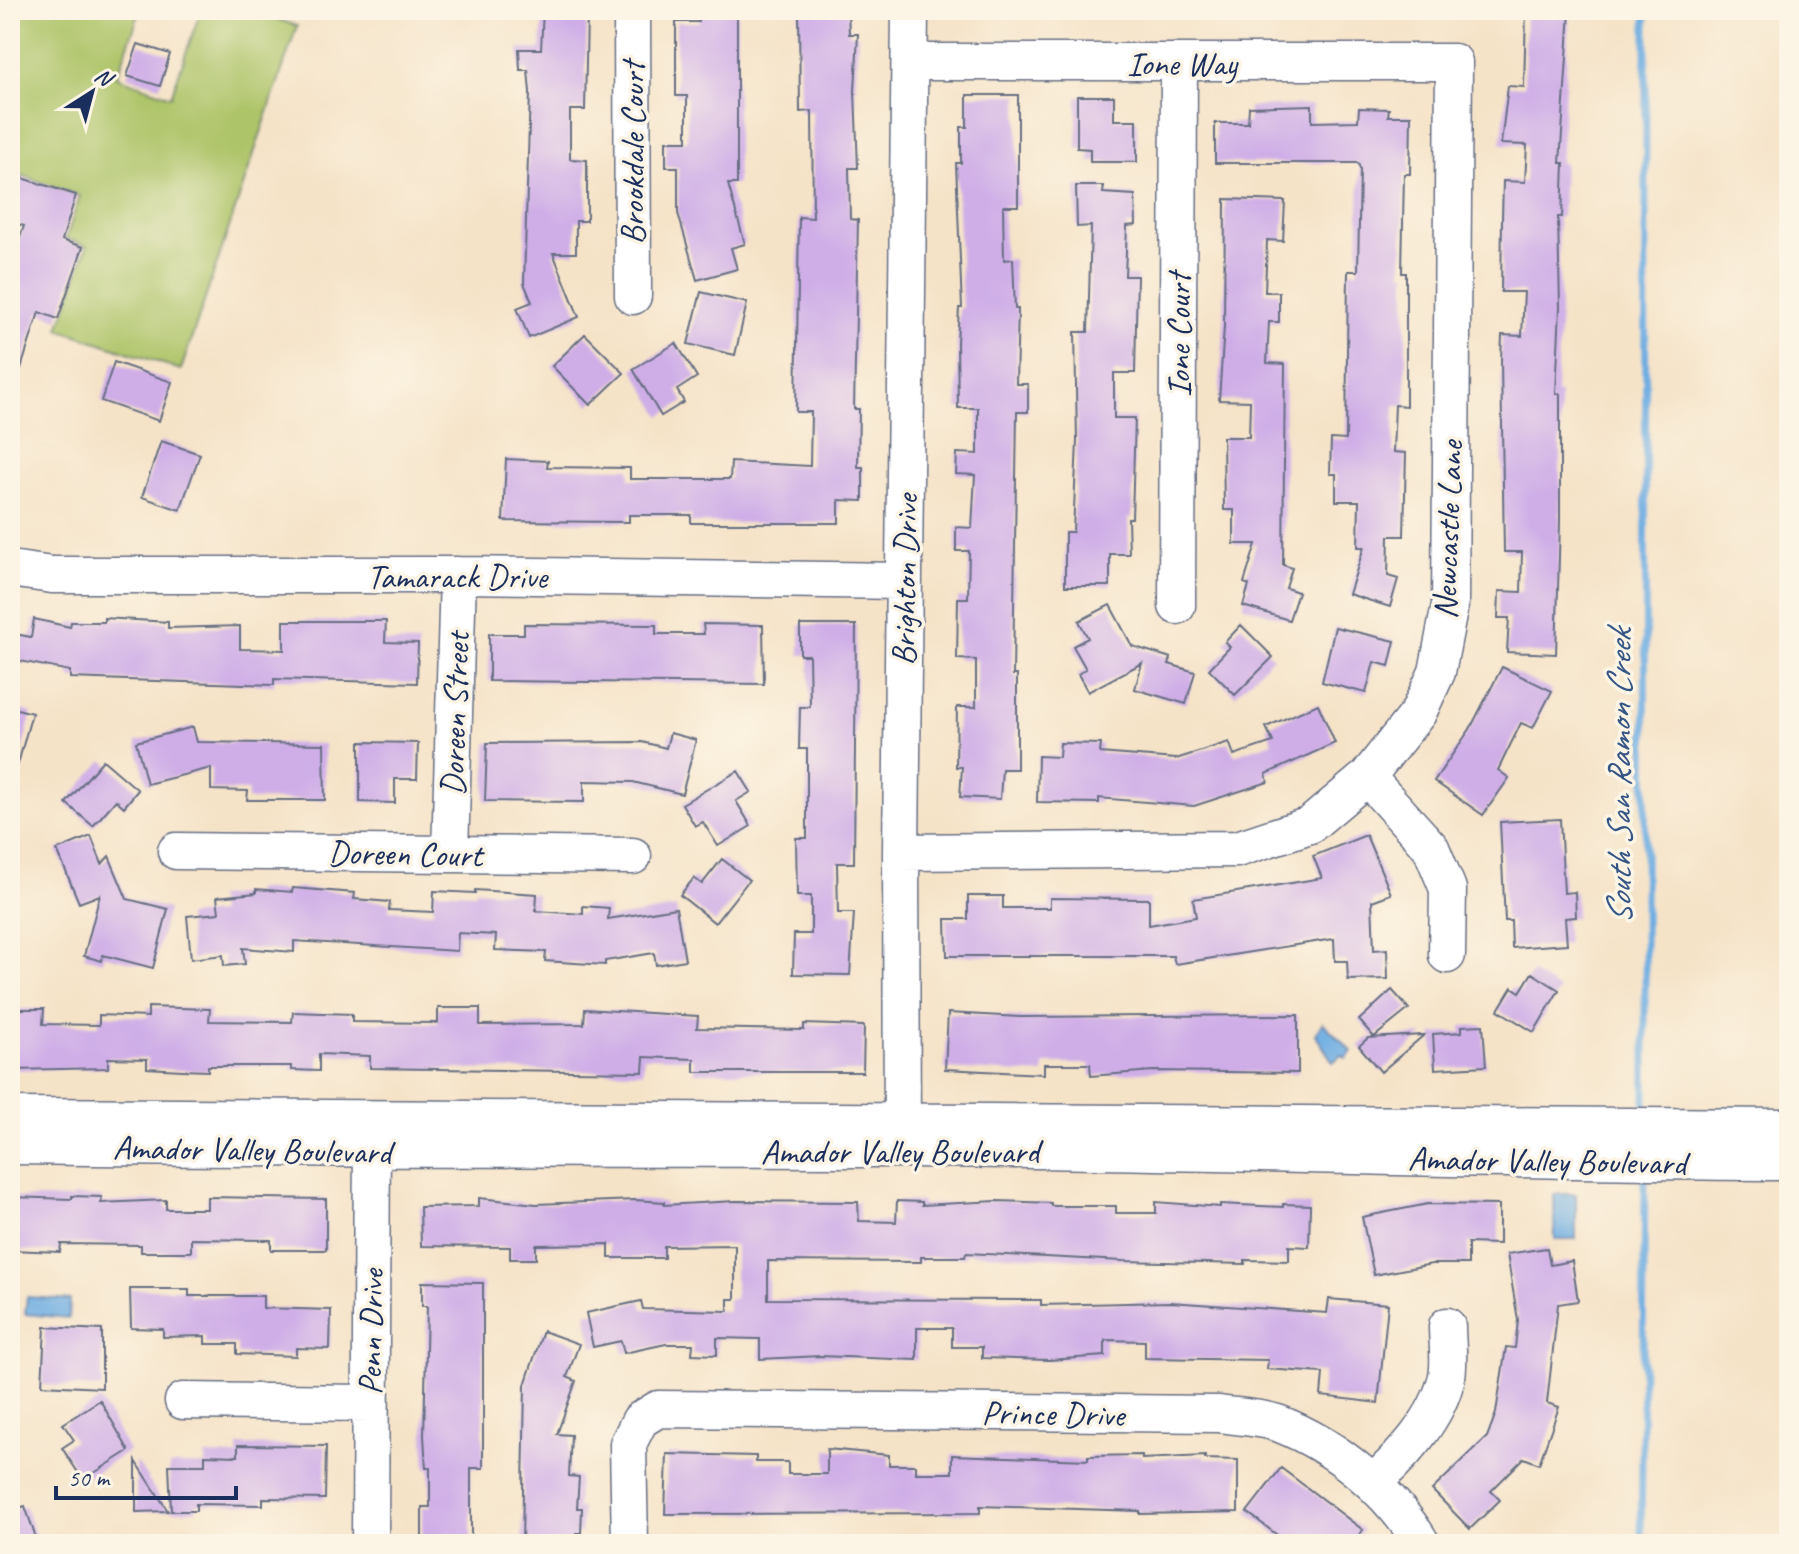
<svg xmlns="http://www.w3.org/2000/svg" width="1799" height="1554" viewBox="0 0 1799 1554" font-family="Caveat,sans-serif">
  <rect width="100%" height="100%" fill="#fcf5e5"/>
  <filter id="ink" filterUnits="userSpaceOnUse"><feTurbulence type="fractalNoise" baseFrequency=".0125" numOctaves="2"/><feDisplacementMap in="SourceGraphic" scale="16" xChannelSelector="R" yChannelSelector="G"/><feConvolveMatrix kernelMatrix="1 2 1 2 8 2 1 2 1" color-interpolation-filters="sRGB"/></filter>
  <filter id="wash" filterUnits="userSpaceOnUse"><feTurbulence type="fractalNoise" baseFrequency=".006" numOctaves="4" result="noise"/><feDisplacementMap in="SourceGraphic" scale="32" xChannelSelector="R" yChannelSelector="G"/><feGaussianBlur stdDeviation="1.8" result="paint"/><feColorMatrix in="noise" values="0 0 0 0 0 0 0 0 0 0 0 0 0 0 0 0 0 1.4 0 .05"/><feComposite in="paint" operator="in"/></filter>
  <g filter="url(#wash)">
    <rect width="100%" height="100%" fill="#f5e3c8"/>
    <path fill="#aec469" stroke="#647a64" stroke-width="2" d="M10,10h116l13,4 -22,63 54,19 30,-86h49l47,16 -116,344 -122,-41 28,-83 -21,-8 14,-42 -70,-25z"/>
    <path fill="#70aee2" stroke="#466ea0" stroke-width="2" d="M1323,1023l29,28 -6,7 -5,-3 -8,7 -18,-28z
      M1554,1194h22v45h-21z
      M27,1297l43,3 -1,18 -44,-4z"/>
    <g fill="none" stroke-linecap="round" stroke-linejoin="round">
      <path stroke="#70aee2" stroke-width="7" d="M1645,1116l1,-1106
        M1641,1544l4,-372"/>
    </g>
    <g id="blocks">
      <path fill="#cfaee7" d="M543,10h36v4l8,1 -2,95h-15v49l17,1v61h-11v32h-23l26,64 -50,21 -12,-30 15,-6 -8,-19 6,-191 -2,-22h-8l-1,-21h22z
        M699,10h38v174h-9l17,60 -14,4 6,21 -40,11 -19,-67v-46h-12v-26h21v-45h-11v-74h23z
        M799,10h49l1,24h9l-3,57 3,77h-9l1,51 8,1 -4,189h5l-1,58h5v34l-24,-1v23h-148v-8h-62v7l-126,-1 3,-62 42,2 -1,6 83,1v11h100l1,-17 79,4 1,-54h-15l3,-195 14,1 -1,-107 -12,1z
        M1526,10l44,1 -10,152h4l-2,54h-4l2,90 -4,87h4v128l-4,132 -49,-2 2,-34h-11l1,-27 22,1 1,-40h-18l-3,-191 1,-26 20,1 2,-44h-23l1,-73 1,-38 22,1 2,-37 -26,-1 7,-58 16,1z
        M138,44l32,10 -10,32 -33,-10z
        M967,95h51v111h-15l1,54 9,-1 2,50h3l-2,75h12v28h-11l-4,263h4v94h-15l-2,30 -40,-2 2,-30h-6l1,-60h19v-47l-19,-1 1,-61h10l1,-47h-13v-24l16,1 3,-53 -19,-1 1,-21 21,1v-46h-20l-1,-65 2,-35h3l-6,-145h5v-36h6z
        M1077,96h37v24h23v42h-47v-13l-13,-1z
        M1312,105v17l46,-1 1,-13 30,1 -1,7h23l-1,58h-6l-2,99h4v133l-11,-1 -2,47 13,1 -2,83h-15l-1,40 10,3 -8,28 -41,-13 15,-47h-6l1,-46h-23v-27h-6l1,-35 15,1 2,-169h10l2,-102 -2,-6h-143v-40h33l1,-16z
        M10,174l66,21 -14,45 21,7 -25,72 -19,-7 -25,78h-4v-124l14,-40 -14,-4z
        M1076,186h28l-1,7 32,2 1,30 -9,1 -2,50h12l-2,97h-21v45h21l-3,100h-4l1,36h-19v32h-45v-54h8l4,-91 -2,-109h13l3,-106 -14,1z
        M1225,199l60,2 -2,40 -16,-1 -2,52h14v30h-10l-2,41 18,1 -2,201 9,3 -6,20 12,4 -9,28 -46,-14 6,-21 -5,-2 12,-39h-22v-34h-10l-1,-73h26l1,-36 -31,-1 5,-73z
        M701,292l46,11 -12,52 -47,-11z
        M585,334l39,39 -34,32 -38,-39z
        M676,343l21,34 -20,13 7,12 -23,14 -28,-47z
        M114,362l58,20 -13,39 -58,-20z
        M161,441l39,13 -20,56 -38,-13z
        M1110,605l22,41 39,12 -2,6 26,8 -9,32 -51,-15 7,-26 -54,29 -10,-18 8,-5 -13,-23 15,-8 -9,-17z
        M104,618l64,4v6l72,-2v23l44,1v-29h102l-1,21 33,1 -1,40 -143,-4v6l-204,-7v-7l-60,-12v-26l21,4 3,-18 36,8 1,-5h33z
        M524,624l132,1v9h48l-1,-10 60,1 1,59 -275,-3v-47h35z
        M800,625h56l-2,238h-17l1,50h16l-4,62 -57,-1 1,-40h17v-38h-14l-1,-58h11v-89h-8l1,-42h10l-1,-52h-9z
        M1241,625l32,32 -38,38 -26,-26 21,-22 -5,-5z
        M1335,627l60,14 -6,25 -15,-4 -8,31 -44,-11z
        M1502,667l50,24 -19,37 -12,-5 -23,47 11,8 -26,37 -49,-34 36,-52z
        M1318,704l17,39 -69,31 2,8 -74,24 -95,-8v5l-62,-1 1,-46 21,1 1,-14 41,1 -1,9 76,6 53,-17 5,13 39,-13 -7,-15z
        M10,707l22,6 -16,58 -6,-1z
        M193,727l4,15 127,2 1,56h-78l1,-9 -37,-1v-22l-64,16 -11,-42z
        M670,733l26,7 -14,54 -49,-12 -49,-1v21l-99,-1 2,-58 155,-1 24,6z
        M360,742l58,1 -1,36h-22v24l-35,-1z
        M103,760l35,30 -14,17 -8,-7 -23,26 -27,-23z
        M738,771l13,21 -15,9 15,25 -33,20 -15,-24 -8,4 -13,-22z
        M1560,819l4,74 11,-1 1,25 -11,1 2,26 -55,4 -1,-27h-6l-5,-99z
        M1366,835l25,59 -19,7 2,49 13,-1 1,30 -40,1 -1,-19h-12l-1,-22 -159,25 -2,-8h-226l-1,-37h22v-23h35v12h47v-10l99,1v26l47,-8 -3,-18 129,-21 -9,-22z
        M91,836l11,28 7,-8 18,43 41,10 -15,59 -50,-13 -1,6 -18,-5 16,-61 -21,8 -22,-53z
        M722,859l27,21 -34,43 -35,-28 14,-17 8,6z
        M293,888l62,5 -1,6 36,3 -1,8 44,2 1,-21 41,2v-3l62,4 -1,17 47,3v-8l26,2 -1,11 68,-11 9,52 -29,5 -2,-12 -49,8v4l-60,-4 1,-9 -51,-2 1,-15 -38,-2 -1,18 -163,-10v11l-51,-4 2,16 -21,2 -1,-11 -32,4 -4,-43 32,-3 -2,-16 39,-4v-4l36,3z
        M1532,973l27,17 -25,42 -36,-22 14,-23 8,5z
        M1392,990l17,19 -35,28 -15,-17z
        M148,1007l62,2 -1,12 83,1 1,-10 59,2v8l86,1v-15h42v17l104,-1 1,-15 113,7 -1,12 107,2v-6l60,2 -1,46h-169v-13l-50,-2 -1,15 -273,-4v-12l-51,-2v17l-28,-1v-4h-83v5l-26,-1 -35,-2v-9l-39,-1v10l-98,2v-61h34l-1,15 56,1v-10l49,2z
        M948,1013l72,4 278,-2v58l-145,-2 -62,5 -1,-12h-46v10l-99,-5z
        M1483,1025l3,41 -51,3 -2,-35 29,-2v-6z
        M1424,1035l-43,37 -22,-26 9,-8z
        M72,1196l30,1 -1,6 65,-3v9h41v-12l119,2v51h-55v-10l-80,-1v13h-50v-7l-80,-1 -1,8 -50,-2v-53l62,2z
        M479,1198l57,6 99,-4 29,2v3l72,-4 122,1 1,19 37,1 1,-21 25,1v3l75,-4 54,2v3h65v7h40v-11l64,5v-3l63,3v-3l27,1 -1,42 -20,-1v15l-44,-1v4l-122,-3 -157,-8 -1,4h-44v5l-153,-1v38l273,1v5l129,-3 157,11 2,-14 59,5 -10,99 -57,-7 2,-23 -56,-4 1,-9 -123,-2v-17l-40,-1v16l-56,4 -67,-2v-11h-30v-19h-35v32l-96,-4 -61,3v-20l-43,-1v17l-25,-1 1,-10h-27l-42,9 -3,-12 -28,6 -7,-34 55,-12 2,8 85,2v-12h7v-54l-71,1v12h-55v-14l-73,1v14h-26v-12l-89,-1 -1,-39 59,-1z
        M1428,1204l71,1v39l-31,-1v21h-36l-58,11 -12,-58z
        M1547,1248l3,17 22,-4 6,40 -20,3 -11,99 12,4 -20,57 -15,-6 -33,33 9,9 -30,29 -38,-39 55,-53 9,-24 10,-66 9,1 3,-28 -11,-66z
        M422,1282l61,1v185h-12v76h-49v-37h8v-39h-4l-2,-32 3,-130h-5z
        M130,1289h59v7h74v12l68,2 -1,39 -34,-1v8l-59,-2v-10h-32v-8l-42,1v-8l-32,-1z
        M45,1327l57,3v58l-60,-3z
        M543,1331l36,13 -12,33 9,4 -19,53 14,1 -2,41 10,1 -2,31h5l-1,25h-5v11h-54l3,-159z
        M100,1400l29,51 -46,29 -21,-32 12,-8 -11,-16z
        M238,1445l88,1 -1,53 -62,-1v7l-67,-1v7h-25l-2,-46h36v-10l33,1z
        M827,1449l62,6v10h27v8h36v-18l136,5v-4l54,-1v4l63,-3v3l33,1v52l-98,2v-3l-160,-5v7l-315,1 2,-60 89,2v6h32v12h39z
        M136,1461l32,50 -32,1z
        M1281,1468l82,62 -11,14h-63l-42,-32z
        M25,1506l13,38h-28v-33z"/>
    </g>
  </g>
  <g filter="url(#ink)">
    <use href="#blocks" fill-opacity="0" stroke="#676e83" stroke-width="2"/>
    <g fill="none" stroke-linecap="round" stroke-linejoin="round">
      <defs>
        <path id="minor" d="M632,10l1,286
          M10,569l42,6h406l446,6
          M1177,606l2,-542
          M1367,777l64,71 17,41 -1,66
          M176,851l457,5
          M901,852l336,-3 73,-24 57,-48 51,-64 19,-41 13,-67 4,-543h-544
          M450,854l8,-279
          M10,1116l1779,11
          M902,1144l-1,-292 9,-842
          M10,1146c298,4 596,2 894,3 295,1 590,13 885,13
          M183,1401l187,2
          M1373,1483c30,-28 65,-64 74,-107 3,-15 0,-34 0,-50
          M370,1544l2,-414
          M630,1544l-2,-100 12,-24 18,-11 561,5c19,3 43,3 61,10 58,23 110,67 142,120"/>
      </defs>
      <use href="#minor" stroke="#676e83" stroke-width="39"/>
      <use href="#minor" stroke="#fff" stroke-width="36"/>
    </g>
  </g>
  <g text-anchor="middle" stroke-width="7" stroke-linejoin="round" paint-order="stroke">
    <g font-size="34" fill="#1b2f5e" stroke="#fcf5e5">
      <text x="1182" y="75">Ione Way</text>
      <text transform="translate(632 153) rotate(-90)" y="12">Brookdale Court</text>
      <text transform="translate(1178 335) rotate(-90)" y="12">Ione Court</text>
      <text transform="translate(1447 530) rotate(-88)" y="12">Newcastle Lane</text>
      <text x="457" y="588">Tamarack Drive</text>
      <text transform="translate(904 580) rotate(-89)" y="12">Brighton Drive</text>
      <text transform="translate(454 714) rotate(-88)" y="12">Doreen Street</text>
      <text transform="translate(405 853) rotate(1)" y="12">Doreen Court</text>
      <text transform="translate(252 1149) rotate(1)" y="12">Amador Valley Boulevard</text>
      <text x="900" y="1163">Amador Valley Boulevard</text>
      <text transform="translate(1547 1160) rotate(1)" y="12">Amador Valley Boulevard</text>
      <text transform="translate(370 1332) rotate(-89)" y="12">Penn Drive</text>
      <text transform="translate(1053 1413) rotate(1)" y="12">Prince Drive</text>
    </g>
    <g font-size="36" font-style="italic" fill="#355586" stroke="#fcf5e5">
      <text transform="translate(1618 777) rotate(-90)" y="13">South San Ramon Creek</text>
    </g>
  </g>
  <rect width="1799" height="1554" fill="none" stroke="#fcf5e5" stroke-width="40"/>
  <g transform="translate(92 92) rotate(36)" stroke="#fcf5e5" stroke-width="6" paint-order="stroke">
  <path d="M0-6L14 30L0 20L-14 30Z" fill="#1b2f5e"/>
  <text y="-12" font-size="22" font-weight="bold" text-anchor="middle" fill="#1b2f5e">N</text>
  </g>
  <path d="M56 1486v12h180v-12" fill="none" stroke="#1b2f5e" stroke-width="4"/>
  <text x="68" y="1486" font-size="24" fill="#1b2f5e" stroke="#fcf5e5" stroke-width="6" paint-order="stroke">50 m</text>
</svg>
